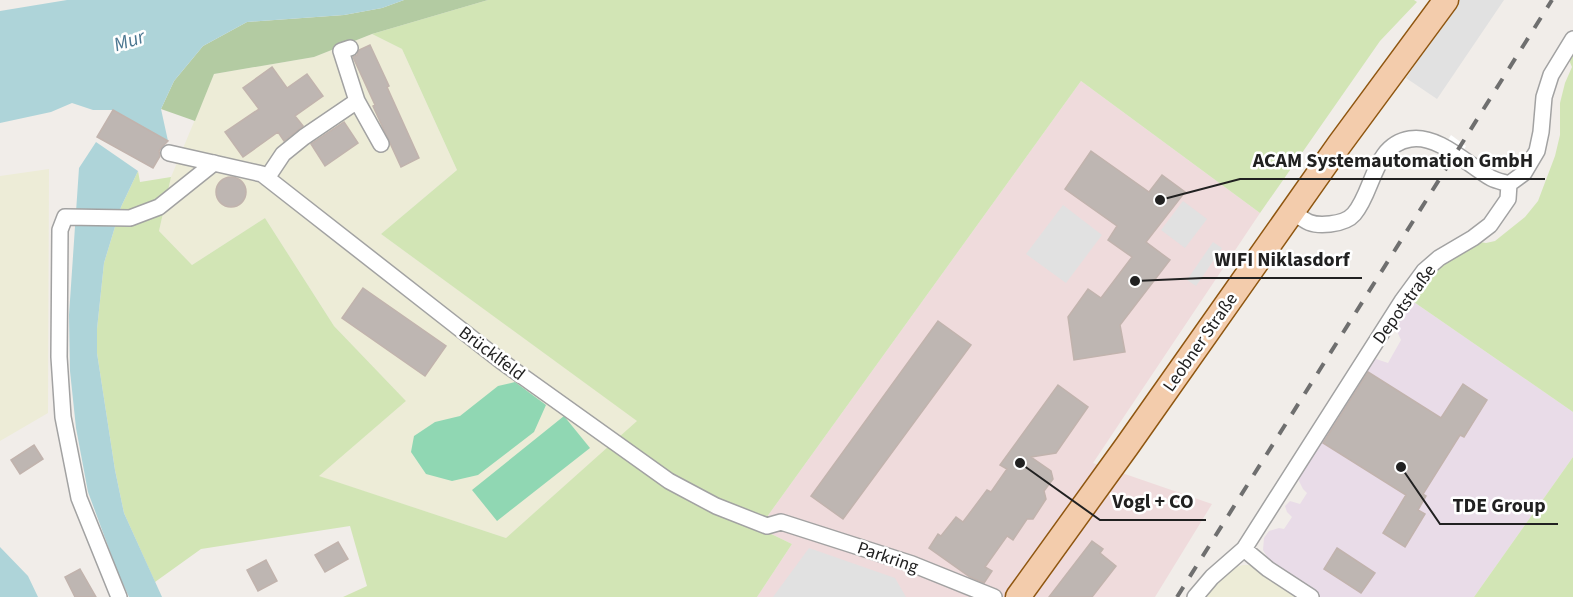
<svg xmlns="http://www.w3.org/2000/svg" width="1573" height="597" viewBox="0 0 1573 597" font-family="'Source Sans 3',sans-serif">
  <rect width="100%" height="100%" fill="#f1ede9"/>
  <path fill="#efdbdc" d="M1081,81l179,132 -167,250 119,41 -57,93h-398l35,-53 -33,-16z"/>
  <path fill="#e9dce8" d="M1411,300l162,112v45l-99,140h-155l-47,-32 -9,-15 1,-12 5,-7 10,-3 5,1 8,-12 -5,-5 -2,-6 5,-5 10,3 7,-11 -4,-4 -4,-8v-7l67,-108 10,-7 12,4 13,-23 -5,-11 5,-12z"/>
  <path fill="#edecd7" d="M372,34l30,15 55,121 -76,64 257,187 -132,117 -188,-62 88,-75 -72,-75 -69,-108 -73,47 -33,-34 12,-54 43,-103 100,-17z
    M49,169l-1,244 -48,28v-265z
    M1243,565h9l53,32h-104l28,-28z"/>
  <path fill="#d2e5b5" d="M488,0h926l3,2 -37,39 -120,172 -179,-132 -322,447 33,16 -35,53h-414l24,-11 -17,-60 -149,23 -46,33 -31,-69 -9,-43 -18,-117v-24l7,-66 17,-56 17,-36 2,11 31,-5 -12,54 33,34 73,-47 69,108 72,75 -87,75 187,62 131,-117 -256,-187 76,-64 -55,-121 -30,-15z
    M1573,54v358l-162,-112 19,-25 15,-13 35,-20 6,1 9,-2 30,-24 13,-16 17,-45 5,-21v-32l5,-20 7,-16 -3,-7z
    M1573,457v140h-99z"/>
  <path fill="#b3cba2" d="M404,0h84l-116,34 -58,23 -100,17 -19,47 -34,-12 13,-28 29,-35 44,-24 97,-7 38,-7z"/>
  <path fill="#90d7b3" d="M515,382l31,23 -12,27 -56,43 -26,6 -26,-7 -15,-22 3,-16 21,-14 25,-6 38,-30z
    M564,416l26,32 -93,73 -25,-31z"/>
  <path fill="#e1e1e1" d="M1459,0h45l-67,99 -31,-21z
    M1183,201l24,18 -22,29 -24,-18z
    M1063,205l39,30 -36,48 -40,-29z
    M1213,242l9,6 -26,38 -9,-6z
    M809,548l86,30 11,19h-133z"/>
  <path fill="#aed4d9" d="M67,0h337l-22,8 -38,7 -97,7 -44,24 -29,35 -13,28 7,32 -55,-31h-20l-21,-7 -21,9 -51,11v-112z
    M96,142l42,29 -17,36 -17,56 -7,66v24l18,117 9,43 38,84h-33l-11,-24 -30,-81 -12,-64 -6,-57 -1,-56 10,-147z
    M0,547l28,29 10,21h-38z"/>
  <path fill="#fff" d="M1451,135l15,11 -13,22 -15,-12z"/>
  <path fill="#beb6b2" stroke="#c1b3ad" stroke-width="1.5" d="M370,45l19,41 -2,1 32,71 -18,9 -28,-61 2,-1 -22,-48 4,-2 2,-5z
    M272,67l15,21 20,-14 16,22 -28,20 8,10 -19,15 -6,-9 -35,25 -18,-25 34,-23 -16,-21z
    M113,110l55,31 -6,6 -3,4 1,5 -7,12 -56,-31z
    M344,122l14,21 -33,23 -14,-22z
    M1091,151l58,41 13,-17 23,17 -39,50 24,18 -50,65 5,27 -51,8 -6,-43 20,-28 13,9 31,-41 -24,-17 9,-14 -52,-37z
    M216 192a15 15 0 1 1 30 0a15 15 0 1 1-30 0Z
    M363,288l83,58 -21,30 -83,-58z
    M938,321l33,24 -128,174 -32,-23z
    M1368,372l73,46 22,-34 24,16 -23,37 -4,-2 -37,59 3,2 -8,14 7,4 -20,33 -22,-14 23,-38 -83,-52z
    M1058,385l30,22 -32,46 -25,4 20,14 2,8 -9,12 2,8 -13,20h-6l-14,21 -6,-4 -22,31 7,4 -8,12 -14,-6 -41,-29 9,-14 3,2 15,-19 7,5 24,-32 4,2 16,-23 -7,-4z
    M34,445l9,14 -23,15 -9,-14z
    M1092,541l11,8 -3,4 16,13 -24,31h-43z
    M338,542l10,17 -23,13 -10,-17z
    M1337,548l38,25 -14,20 -37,-24z
    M266,560l11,21 -19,10 -11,-21z
    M80,569l16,28h-21l-10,-20z"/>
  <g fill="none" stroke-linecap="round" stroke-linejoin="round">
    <defs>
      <path id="minor" d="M350,48l-9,3 16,50
        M169,153l93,21 239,187 168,120 47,25 51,20 14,-4 131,42 82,33
        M267,178l16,-24 21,-17 53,-36 24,43
        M1509,184l15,-11 13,-22 4,-19 3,-35 7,-22 22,-36
        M1292,211c14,11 19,15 38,13 9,-1 18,-3 24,-10 20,-23 19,-69 56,-75 28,-5 58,26 81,39 6,3 12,4 18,6
        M1244,549l24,20 43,28
        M119,597l-40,-99 -16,-81 -4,-60 1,-127 5,-13 65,1 29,-11 55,-44
        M1195,597l17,-20 32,-28 158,-248 22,-30 15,-13 34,-20 17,-13 18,-26 1,-15"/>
      <path id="primary" d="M1018,597l109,-151 212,-301 107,-145"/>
    </defs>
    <use href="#minor" stroke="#a2a2a2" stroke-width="18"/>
    <use href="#primary" stroke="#8f5610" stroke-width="27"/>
    <use href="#minor" stroke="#fff" stroke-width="15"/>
    <use href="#primary" stroke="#f3ccac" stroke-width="24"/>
    <path stroke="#6f6f6f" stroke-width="4" stroke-dasharray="12 12" stroke-linecap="butt" d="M1177,597l375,-597"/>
  </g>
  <g text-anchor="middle" stroke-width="5" stroke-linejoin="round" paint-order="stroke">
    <g font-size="18" fill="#212121" stroke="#fff">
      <text transform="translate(1404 304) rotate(-54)" y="6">Depotstraße</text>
      <text transform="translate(1200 342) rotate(-55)" y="6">Leobner Straße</text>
      <text transform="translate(492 353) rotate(37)" y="6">Brücklfeld</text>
      <text transform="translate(888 557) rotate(19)" y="6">Parkring</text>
    </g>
    <g font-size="20" font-style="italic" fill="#4c7791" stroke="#fff">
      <text transform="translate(129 40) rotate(-18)" y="7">Mur</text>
    </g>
  </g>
  <path fill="none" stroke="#212121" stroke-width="2" d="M1160 200L1240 179H1545M1135 281L1203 278H1362M1020 463L1100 520H1206M1401 467L1440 524H1558"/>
  <g fill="#212121" stroke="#fff" stroke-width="2">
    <circle cx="1160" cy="200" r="6"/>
    <circle cx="1135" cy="281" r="6"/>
    <circle cx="1020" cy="463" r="6"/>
    <circle cx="1401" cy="467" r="6"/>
  </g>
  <g font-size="20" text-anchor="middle" font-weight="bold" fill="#212121" stroke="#fff" stroke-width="5" stroke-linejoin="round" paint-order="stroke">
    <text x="1393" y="167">ACAM Systemautomation GmbH</text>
    <text x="1282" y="266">WIFI Niklasdorf</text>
    <text x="1153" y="508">Vogl + CO</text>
    <text x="1499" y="512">TDE Group</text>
  </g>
</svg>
